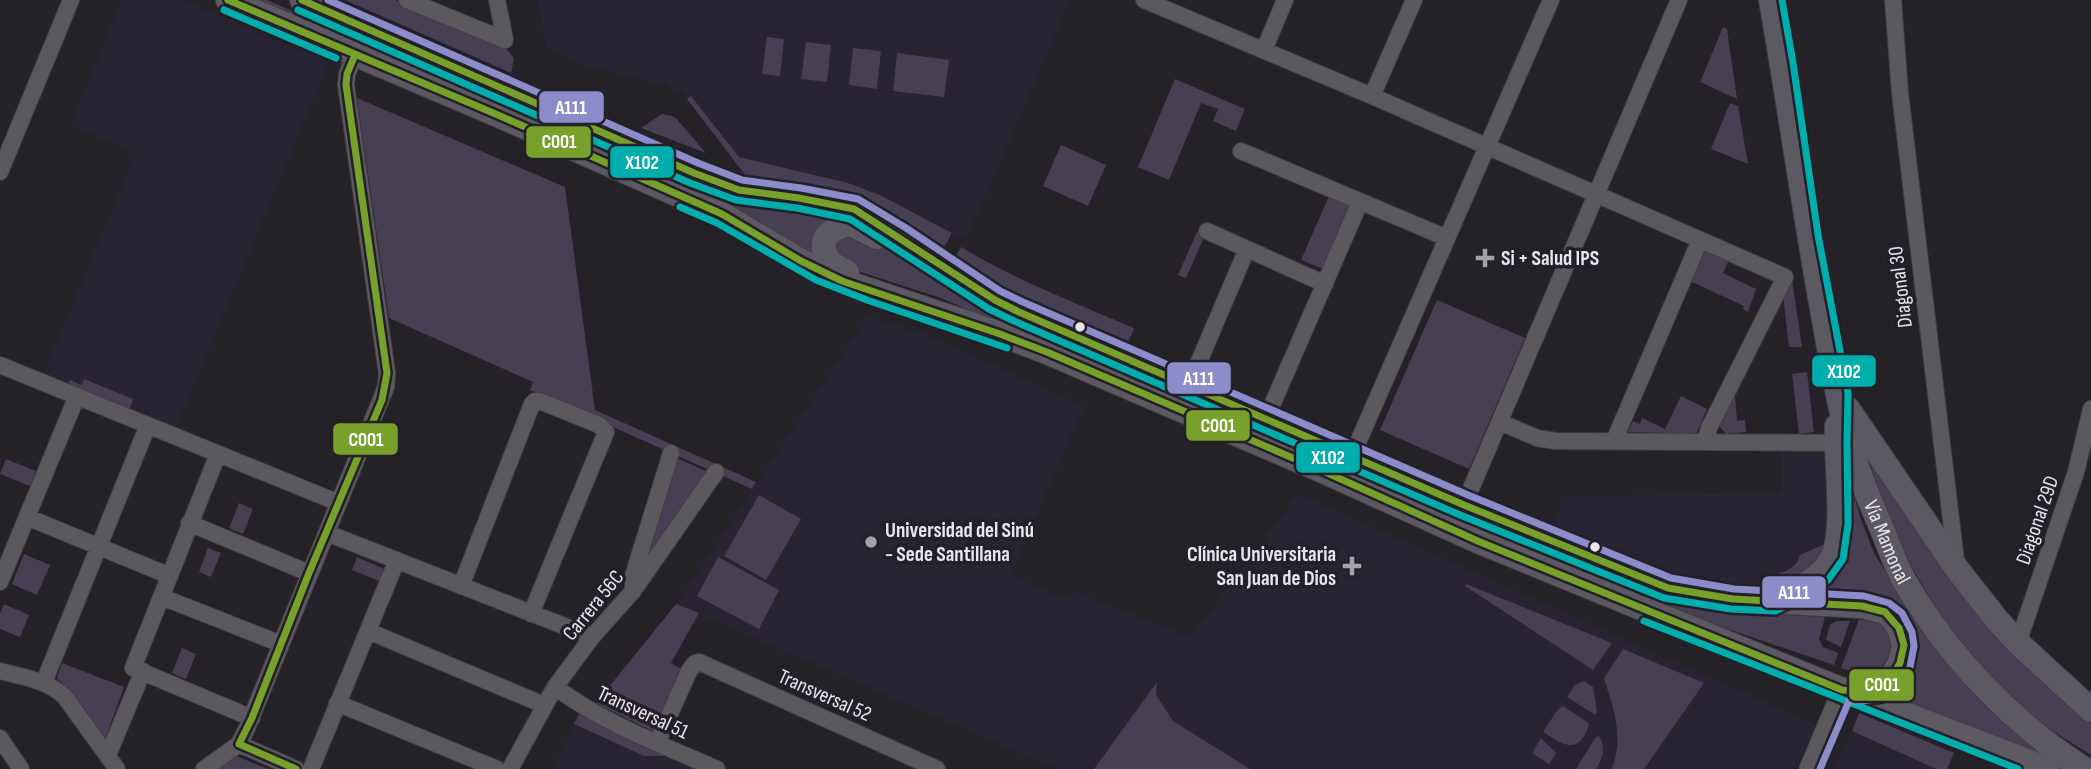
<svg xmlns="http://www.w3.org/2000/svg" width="2091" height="769" viewBox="0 0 2091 769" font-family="'Sofia Sans Condensed',sans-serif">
  <rect width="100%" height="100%" fill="#242227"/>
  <path fill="#282431" d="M122,0h61l146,62 -154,368 -132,-55 93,-222 -66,-28z
    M537,0h533l-76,177 -29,62 -85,-44 -32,-12 -109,-26 -48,-61 -4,3 -8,-11 -6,4 -7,-9 -11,1 -72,-19 -36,-17z
    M868,316l56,18 160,72 -73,170 58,24 4,-9 118,47 107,-144 517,230 -19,45h-739l-381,-165z
    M1781,450l44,1 5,56 -7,51 -49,34 -103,-14 -118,-49 6,-13 1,-20 221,-3z
    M574,724l70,32h28l27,13h-146z
    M1852,731l84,38h-102z"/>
  <path fill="#473f54" d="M251,0h16l448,196 20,7 96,15c-16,11 -23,22 -17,41z
    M345,0h50l107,44 12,14 -3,15z
    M1723,27l4,2 10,70 -37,-17z
    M767,37l17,2 -4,37 -18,-2z
    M806,42l25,3 -4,37 -26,-3z
    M853,48l28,3 -4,38 -28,-4z
    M897,53l52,7 -5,37 -51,-6z
    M1175,79l70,30 -9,22 -23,-10 5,-12 -17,-6 -32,77 -31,-13z
    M691,96l48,61 109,26 32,12 72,38 -9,16 -75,-48 -25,-8 -97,-17 -59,-77z
    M357,98l208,89 30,223 161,72 -4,7 -222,-99 3,-8 -144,-64z
    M1730,103l8,3 10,58 -37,-15z
    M662,114l13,3 31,36 -65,-25z
    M1061,145l45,20 -18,41 -45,-20z
    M1329,196l25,11 -28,63 -25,-10z
    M1197,232l8,3 -19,43 -8,-3z
    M836,233l42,10 89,56 660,288 41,14 60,11 97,5 -6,22 4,8 15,6 -4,12 -151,-51 -261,-107 -481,-209 -105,-34z
    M961,247c55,33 114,56 173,81l-5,13 -78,-31 -48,-22 -48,-31z
    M1705,249l24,11 -6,13 33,16 -8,23 -5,-3 1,-3 -54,-25z
    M1792,279l10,68h-13l-6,-52z
    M1437,300l88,38 -56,131 -89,-39z
    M1807,372l7,60 -15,2 -7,-60z
    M84,379l49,20 -4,12 -61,-26 2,-5 12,5z
    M1734,384l3,37 8,-1 1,12 -20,2 -6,-7v-6z
    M1681,396l26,13 -11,25 -68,-2 5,-11 7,3 2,-6 23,11z
    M673,456l39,18 -74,103z
    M6,459l30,12 -6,15 -30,-12z
    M1844,464l18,58 12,31 45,73 62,75 23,21 53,43 -168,-71c7,-8 17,-18 22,-27 8,-19 5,-40 -9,-54l-85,-17 33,-49z
    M1872,464l76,113 143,142v36c-14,-9 -28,-17 -41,-26 -81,-57 -155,-168 -179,-264z
    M759,495l42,24 -35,61 -42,-24z
    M239,503l14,6 -10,25 -14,-6z
    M1827,543l-11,24 -49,26 -4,-14c13,-7 33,-6 37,-24z
    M208,548l13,5 -10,24 -12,-5z
    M24,554l26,11 -13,30 -25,-11z
    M357,557l27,12 -5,12 -27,-11z
    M718,557l61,33 -20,39 -62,-33z
    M1466,584l10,4 136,55 -19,27 -128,-84z
    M4,604l25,11 -9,22 -20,-8v-15z
    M676,604l23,9 -28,50 10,6 -27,63 -58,-29z
    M1859,619c7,1 16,2 22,6 22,15 6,43 -13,52l-27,-9z
    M1836,621h14l-9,26 -15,-7 4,-15z
    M182,648l14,6 -10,25 -14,-6z
    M1623,649l81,34 -60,86h-32c12,-34 2,-58 -8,-91z
    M62,663l62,24 -19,52 -23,-34 -25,-27z
    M1584,681l9,6 4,25 -2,3 -28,-18 8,-12z
    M1157,682l-1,13 17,26 77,48h-156z
    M1563,706l24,16 2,3c-11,31 -25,20 -46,7l15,-23z
    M1859,713l95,40 -7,16h-11l-84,-38z
    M579,714l93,42h-28l-70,-32z
    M1599,736c7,12 4,22 -3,33h-20l19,-31z
    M1541,738l15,15 -7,11 -17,-11z
    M236,756l32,13h-50z"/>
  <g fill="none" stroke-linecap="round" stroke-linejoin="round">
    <defs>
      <path id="minor" d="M407,0l98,40
        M497,0l8,40
        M1144,0l228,96 413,181 -76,151 -2,8 1,5
        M1893,0l7,93 56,468
        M1264,50l21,-50
        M1372,96l42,-96
        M1241,151l206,87
        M0,172l71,-172
        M1207,231l118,53
        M0,365l339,138
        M1189,385l58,-136
        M1266,419l94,-217
        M1500,422l37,16 18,3 289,2
        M1614,441l86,-201
        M218,454l-85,214 119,50
        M1352,456l199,-456
        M1464,505l215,-505
        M27,517l143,59
        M189,523l120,50
        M327,533l265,104
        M0,582l77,-186
        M461,586l71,-182 3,-3 7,1 57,23 7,7 -75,182
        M633,588v-12l38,-123
        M162,597l119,47
        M368,631l176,74
        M2018,643l58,-171 15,-63
        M0,671c23,6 47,9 65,26l52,72
        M44,682l104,-257
        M555,687c50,37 105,57 162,82
        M337,703l160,66
        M0,738l21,31
        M657,743l32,-72 6,-8 4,-1 238,107
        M239,744l57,25
        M108,755l35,-84
        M204,769l35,-25 8,-16 139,-341 1,-14 -41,-288 1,-11 8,-19
        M311,769l86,-209
        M510,769l45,-82 37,-50 41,-46 83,-119"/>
      <path id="tertiary" d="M1809,769l33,-79"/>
      <g id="primary">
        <path d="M228,0l270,115 181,80 43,19 79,47 41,20 158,53 47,18 276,119 157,71 355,145 213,82"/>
        <path d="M302,0l207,90 185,83 45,17 60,8 55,11 46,28 95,63 24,12 445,193 204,83 65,11 129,7 23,6 8,7 6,9 5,17 -4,18 -6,10 -17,16 -28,1"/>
        <path id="s1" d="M1771,0c19,108 34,217 54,325 7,40 14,80 25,119 8,30 20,57 32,85 7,18 14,37 23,53 44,75 106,140 179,187"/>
        <path d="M847,272c-32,-12 -32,-43 4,-48l26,13"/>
        <path d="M1848,409l109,160 40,51 21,23 73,67"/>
        <path d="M1775,600c21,-10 43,-19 56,-40 16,-27 4,-101 6,-134"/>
      </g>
    </defs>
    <use href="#minor" stroke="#414044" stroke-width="18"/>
    <use href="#tertiary" stroke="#414044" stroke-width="21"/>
    <use href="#primary" stroke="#414044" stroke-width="26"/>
    <use href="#minor" stroke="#5b595d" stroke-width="16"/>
    <use href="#tertiary" stroke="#5b595d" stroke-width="19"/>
    <use href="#primary" stroke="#5d5962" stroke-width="24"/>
    <defs>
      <path id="bus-1" d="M228,0l270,115 224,99 79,47 41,20 158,53 47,18 276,119 157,71 362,148 20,1 15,-2 17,-16 6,-10 4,-18 -5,-17 -14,-16 -23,-6 -129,-7 -65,-11 -204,-83 -445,-193 -24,-12 -141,-91 -55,-11 -60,-8 -45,-17 -392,-173
        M296,769l-57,-25 13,-26 57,-145 73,-173 5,-27 -41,-288 1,-11 8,-19"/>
      <path id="bus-2" d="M224,10l112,48
        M298,10l392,173 46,17 61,8 53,11 139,90 25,12 446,194 204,83 67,11 44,2 32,-15 21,-16 15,-21 5,-35 -1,-82 1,-49 -30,-158 -25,-172 -11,-63
        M680,207l37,16 99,57 51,20 140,48
        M1644,621l374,148"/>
      <path id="bus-3" d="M328,0l370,163 44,17 59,8 57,11 48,29 94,63 23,11 445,193 203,83 63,11 130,7 25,7 13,10 10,19 2,14 -4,21 -8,13 -20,18 -20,3h-13l-29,68"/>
    </defs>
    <use href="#bus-1" stroke="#232029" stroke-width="12"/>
    <use href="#bus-2" stroke="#232029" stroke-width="12"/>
    <use href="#bus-3" stroke="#232029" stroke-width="12"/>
    <use href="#bus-1" stroke="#78a12c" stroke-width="7"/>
    <use href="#bus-2" stroke="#00adad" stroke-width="7"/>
    <use href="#bus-3" stroke="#8c8ccb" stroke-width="7"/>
  </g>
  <g fill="#a3a1a7" stroke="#232029" stroke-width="2.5">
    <path d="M1481.5 247.5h7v7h7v7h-7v7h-7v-7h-7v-7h7z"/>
    <circle cx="871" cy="542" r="7"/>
    <path d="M1348.5 555.5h7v7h7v7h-7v7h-7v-7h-7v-7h7z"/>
  </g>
  <g fill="#e8e6ec" stroke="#232029" stroke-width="2.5">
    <circle cx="1080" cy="327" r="6"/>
    <circle cx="1595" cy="547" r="6"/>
  </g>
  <g text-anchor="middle" stroke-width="7" stroke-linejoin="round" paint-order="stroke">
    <g font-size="21" font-weight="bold" fill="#e8e6ec" stroke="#232029" text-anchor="start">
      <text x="1501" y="265">Si + Salud IPS</text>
      <text x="885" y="537">Universidad del Sinú<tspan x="885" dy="24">- Sede Santillana</tspan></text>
      <text x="1336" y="561" text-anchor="end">Clínica Universitaria<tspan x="1336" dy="24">San Juan de Dios</tspan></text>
    </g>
    <g font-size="21" fill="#e8e6ec" stroke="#232029">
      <text transform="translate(1900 287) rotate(-97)" y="7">Diagonal 30</text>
      <text transform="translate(2037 520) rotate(-71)" y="7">Diagonal 29D</text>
      <text dy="7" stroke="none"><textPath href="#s1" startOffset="556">Vía Mamonal</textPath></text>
      <text transform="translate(593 605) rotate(-51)" y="7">Carrera 56C</text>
      <text transform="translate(825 695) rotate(24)" y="7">Transversal 52</text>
      <text transform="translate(643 712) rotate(25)" y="7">Transversal 51</text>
    </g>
  </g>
  <g stroke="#232029" stroke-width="2.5">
    <rect x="538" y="90" width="67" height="34" rx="7" fill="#8c8ccb"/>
    <rect x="525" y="125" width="67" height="34" rx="7" fill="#78a12c"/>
    <rect x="609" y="145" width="66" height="34" rx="7" fill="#00adad"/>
    <rect x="1811" y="354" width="66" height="34" rx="7" fill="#00adad"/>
    <rect x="1166" y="361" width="66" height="34" rx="7" fill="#8c8ccb"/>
    <rect x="1185" y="409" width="66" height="33" rx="7" fill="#78a12c"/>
    <rect x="332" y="422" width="67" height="34" rx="7" fill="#78a12c"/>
    <rect x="1295" y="441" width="66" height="33" rx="7" fill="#00adad"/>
    <rect x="1761" y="575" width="66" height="34" rx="7" fill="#8c8ccb"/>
    <rect x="1848" y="668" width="67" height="34" rx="7" fill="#78a12c"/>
  </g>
  <g font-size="19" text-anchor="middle" font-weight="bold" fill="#fff">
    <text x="571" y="114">A111</text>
    <text x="559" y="148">C001</text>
    <text x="642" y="169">X102</text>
    <text x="1844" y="378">X102</text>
    <text x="1199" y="385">A111</text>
    <text x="1218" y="432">C001</text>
    <text x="366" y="446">C001</text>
    <text x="1328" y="464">X102</text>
    <text x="1794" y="599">A111</text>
    <text x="1882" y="691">C001</text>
  </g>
</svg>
